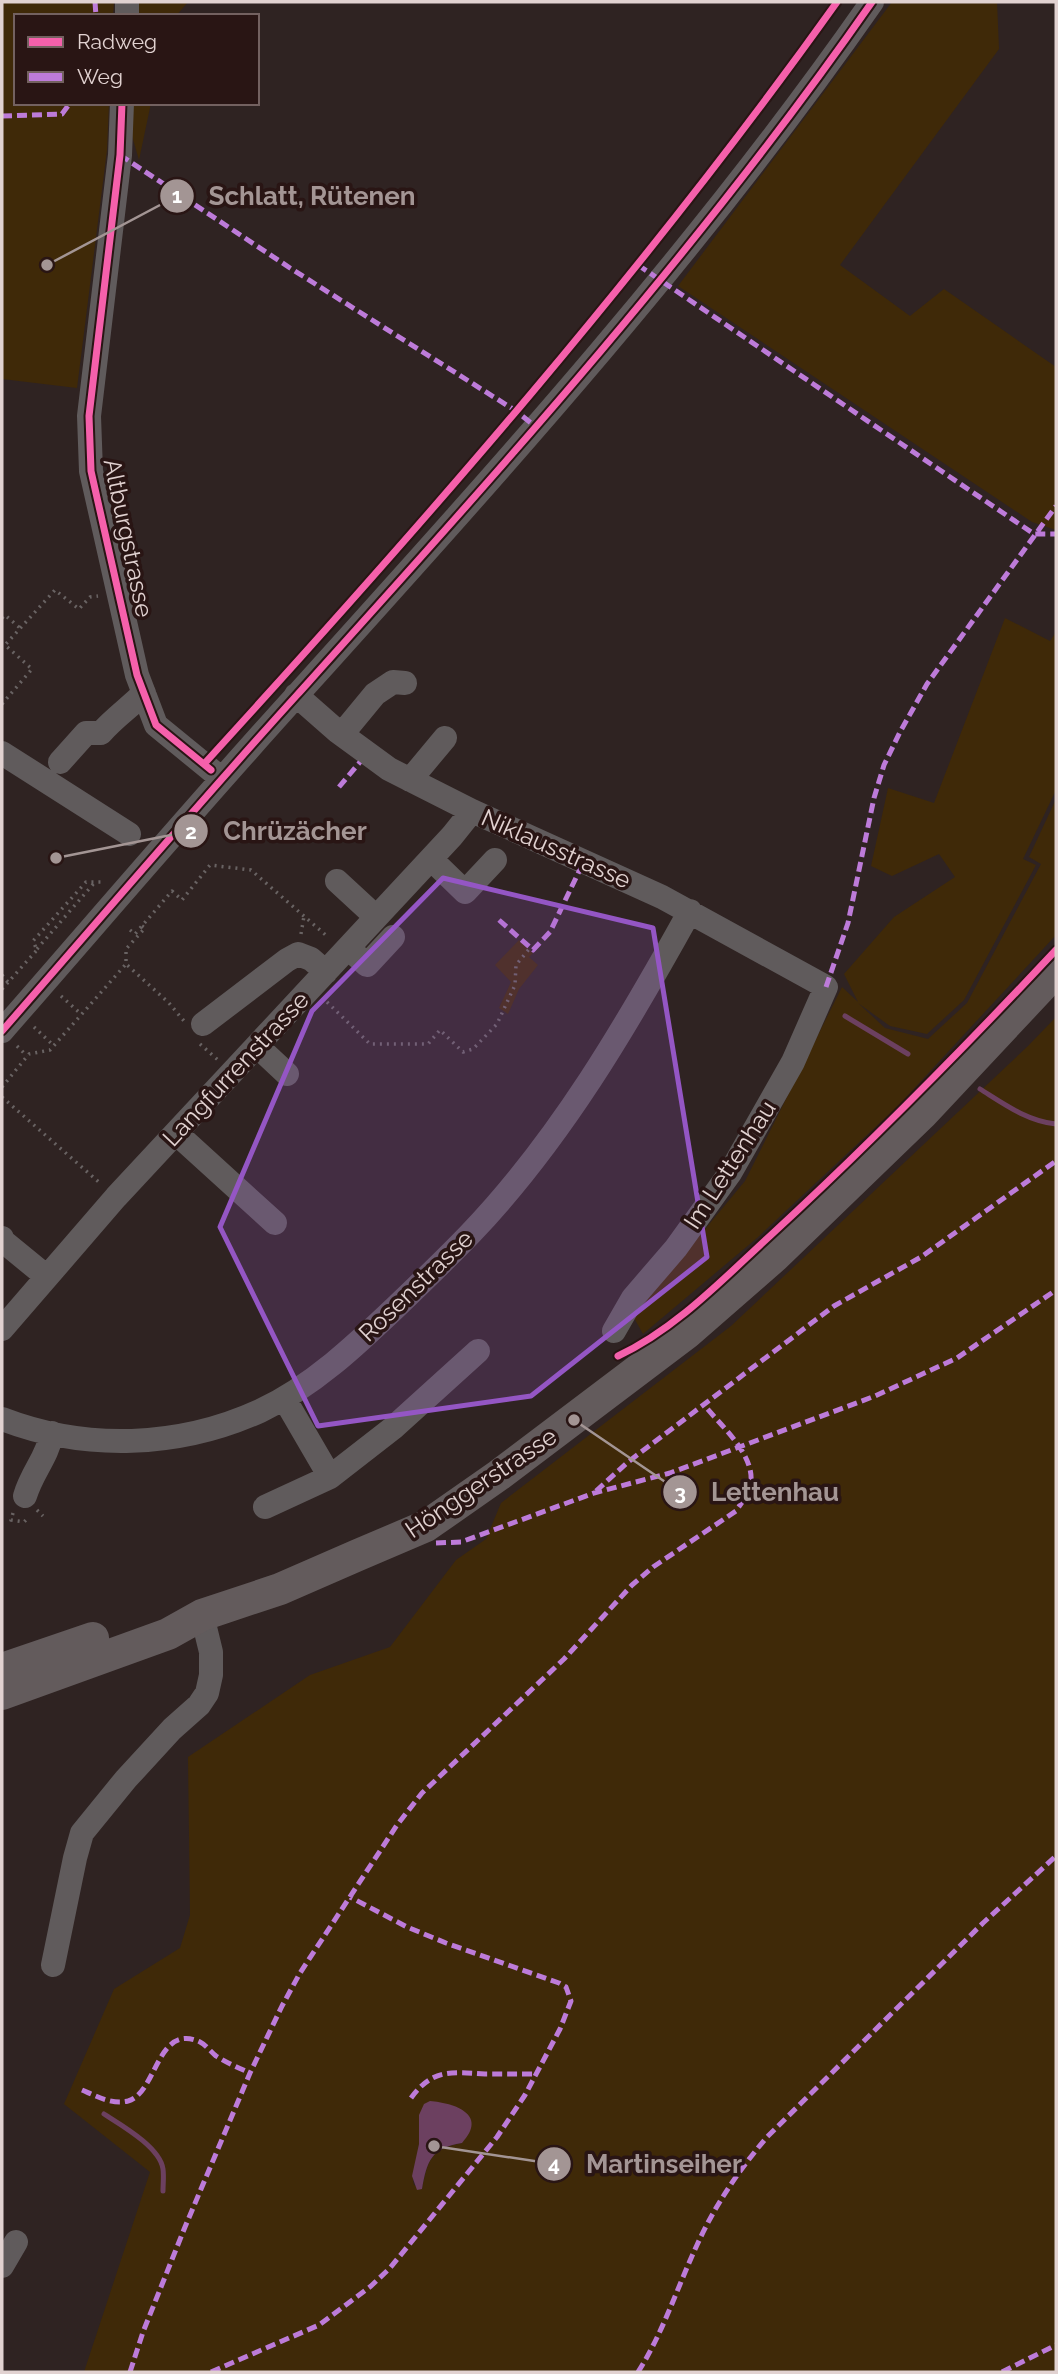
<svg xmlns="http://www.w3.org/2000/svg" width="1058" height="2374" viewBox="0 0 1058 2374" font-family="Raleway,sans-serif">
  <rect width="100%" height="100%" fill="#2f2322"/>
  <path fill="#3f2908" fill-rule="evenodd" d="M2,2h112l-1,14h-97v87h93l-2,47 -30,238 -75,-9z
    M138,2h50l-12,14h-39z
    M892,2h105l2,47 -159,216 70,51 34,-27 112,78v163l-24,-8 -354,-236z
    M133,103h18l-12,57 -7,-24z
    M1005,618l45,23 6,-9v158l-33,69 13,6 -72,135 -37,34 -37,-8 -32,-23 27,25 43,11 39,-36 74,-139 -12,-7 27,-58v136l-158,171 -141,132 -114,96 -10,-18 112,-135 97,-194 16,15 -14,-28 50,-57 61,-40 -16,-23 -47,22 -21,-10 17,-78 46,15z
    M519,940l14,13 -4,4 9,8 -19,24 -11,25 -9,-6 12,-26 -16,-17z
    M1056,1017v1355h-972l66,-200 -86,-68 50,-115 66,-41 10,-33 -2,-158 122,-82 80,-28 66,-87 30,-21 15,-36 230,-177 297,-280zM419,2115l43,28c-32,6 -34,17 -40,46l-8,-4 -1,-4 6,-37z"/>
  <path fill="#6c4060" d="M430,2101c24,2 59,13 32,42 -31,5 -35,18 -40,46l-5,1 -5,-14 7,-32v-29l5,-11z"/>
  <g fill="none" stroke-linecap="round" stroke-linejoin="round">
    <path stroke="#6c4060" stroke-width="5" d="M845,1016l63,38
      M980,1089c24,15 47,32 76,35
      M104,2114c17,11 56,33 59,55 1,7 0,15 0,22"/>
    <path stroke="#696363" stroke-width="3.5" stroke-dasharray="2 5" stroke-linecap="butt" d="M2,618l3,-3 15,13
      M2,704l30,-35 -27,-24 50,-55 24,19 11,-12 8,-1
      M142,926l3,2 -19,21v15l43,39 15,18
      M130,930l5,4 37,-43 10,9 28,-35 41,5 77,67
      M301,934l3,-18
      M37,949l58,-67
      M2,975l6,7
      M2,989l35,-39 -4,-9 53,-59h15l1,-2
      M61,996l20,18
      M327,1002l43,42h58l12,-14 23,22 10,-3 24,-25 18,-39 1,-20 14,-17
      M34,1027l20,19
      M200,1044l18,16
      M17,1046l10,10
      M2,1087l27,-33 21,-4 76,-86
      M2,1097l99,87
      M37,1510l6,6
      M13,1513l-2,7 13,2 5,-5"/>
    <path stroke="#605b5c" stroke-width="24" d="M127,16v-14
      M122,103l-2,52 -31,261 2,55 46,204 19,50 66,54
      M296,695l41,36 52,38 83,42 190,86 164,90 -33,75 -63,111 -54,75 -43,50 -19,33
      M342,734l33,-40 18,-12 12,1
      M2,753l127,81
      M60,762l26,-29h15c13,-15 28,-25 43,-40
      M410,780l35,-42
      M431,859l34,33 30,-32
      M337,881l39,36
      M348,948l19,17 26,-28
      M203,1024l84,-64 11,-6 13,5 15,13
      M2,1031c98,-112 195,-226 295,-336 201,-223 403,-446 575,-693
      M257,1046l30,28
      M176,1133l99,90
      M2,1238l1,3 44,36
      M2,1329l114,-132 336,-361 20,-25
      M284,1398l46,79
      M2,1419c83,32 177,29 258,-8 53,-25 96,-66 138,-106 24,-23 48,-46 72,-71 90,-94 157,-209 220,-323
      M25,1496c7,-24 22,-38 27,-63
      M265,1507l65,-30 63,-49 85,-77
      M53,1965l22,-107 7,-25 44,-54 46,-50 27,-24 8,-12 4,-18v-23l-9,-37
      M2,2266l14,-24"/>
    <path stroke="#635b5c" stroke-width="32" d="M2,1669l91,-31
      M2,1694l166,-60 34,-19 78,-26 78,-34 68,-29 73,-51 188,-142 87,-76 148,-143 134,-143"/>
    <path stroke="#bd7bd9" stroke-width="5" stroke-dasharray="10 5" stroke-linecap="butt" d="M95,2l1,14
      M2,116l60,-2 8,-11
      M120,155l170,113 226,143 20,16
      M638,265l396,269h22
      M339,787l21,-25
      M499,920l34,30 17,-18 34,-71
      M826,987l22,-64 26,-125 10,-33 16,-33 27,-48 129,-178
      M596,1491l32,-29 206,-156 87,-49 135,-96
      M436,1543l25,-1 133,-49 76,-20 205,-77 82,-38 99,-68
      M82,2090c14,6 30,15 46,11 29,-8 29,-79 72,-59 6,3 11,10 16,14 11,7 23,12 34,17
      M411,2098c22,-30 41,-26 74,-24 17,0 33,0 50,0
      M130,2372l13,-40 42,-105 65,-154 32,-67 18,-33 97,-148 25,-32 142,-134 68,-74 21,-18 83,-56c5,-8 12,-15 14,-24 8,-30 -29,-61 -45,-81
      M211,2372l108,-47 52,-39 19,-18 107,-131 28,-42 35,-66 11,-28 -5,-14 -7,-4 -113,-40 -39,-16 -57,-30
      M638,2372c25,-39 39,-84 59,-127 18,-40 42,-75 70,-108l216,-214 73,-67
      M1002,2372l54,-27"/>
    <defs>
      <path id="cycleway" d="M122,103l-2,52 -31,261 2,55 46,204 19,50 55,45
        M204,764c222,-243 442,-494 633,-762
        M2,1031c98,-112 195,-226 295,-336 201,-223 403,-446 575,-693
        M618,1356c58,-27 106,-78 153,-121 99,-91 193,-187 285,-285"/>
    </defs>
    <use href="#cycleway" stroke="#291514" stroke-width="11"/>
    <use href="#cycleway" stroke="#f560ab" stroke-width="7"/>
  </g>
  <path fill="#9456c4" fill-opacity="0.2" stroke="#9456c4" stroke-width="5" stroke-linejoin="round" d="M443,878l210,50 54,329 -176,139 -213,30 -98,-199 92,-216z"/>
  <g text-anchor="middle" stroke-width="7" stroke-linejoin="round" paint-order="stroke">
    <g font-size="24" fill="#e1d2d1" stroke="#291514">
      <text transform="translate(128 538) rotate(78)" y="8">Altburgstrasse</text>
      <text transform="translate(556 849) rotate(24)" y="8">Niklausstrasse</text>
      <text transform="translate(236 1069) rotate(-47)" y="8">Langfurrenstrasse</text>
      <text transform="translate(730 1165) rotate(-57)" y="8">Im Lettenhau</text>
      <text transform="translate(416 1286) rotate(-44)" y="8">Rosenstrasse</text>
      <text transform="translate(481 1483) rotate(-34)" y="8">Hönggerstrasse</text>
    </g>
  </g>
  <path fill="none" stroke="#a39594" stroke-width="2.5" d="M47 265L177 196M56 858L191 831M574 1420L680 1492M434 2146L554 2164"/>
  <g fill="#a39594" stroke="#291514" stroke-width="2.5">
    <circle cx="47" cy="265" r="7"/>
    <circle cx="56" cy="858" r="7"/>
    <circle cx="574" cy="1420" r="7"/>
    <circle cx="434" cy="2146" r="7"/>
    <circle cx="177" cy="196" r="18"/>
    <circle cx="191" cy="831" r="18"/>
    <circle cx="680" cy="1492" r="18"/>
    <circle cx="554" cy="2164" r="18"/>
  </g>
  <g font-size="21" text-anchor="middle" font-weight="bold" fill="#fff">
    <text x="177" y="203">1</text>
    <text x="191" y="839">2</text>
    <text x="680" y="1500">3</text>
    <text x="554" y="2171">4</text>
  </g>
  <g font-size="26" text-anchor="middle" font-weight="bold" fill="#a39594" stroke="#291514" stroke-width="7" stroke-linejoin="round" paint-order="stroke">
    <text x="312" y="205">Schlatt, Rütenen</text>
    <text x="295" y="840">Chrüzächer</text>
    <text x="775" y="1501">Lettenhau</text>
    <text x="664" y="2173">Martinseiher</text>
  </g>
  <rect width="1058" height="2374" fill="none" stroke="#e1d2d1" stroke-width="7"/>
  <rect x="14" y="14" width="245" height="91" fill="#291514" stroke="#736160" stroke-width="2"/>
  <rect x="28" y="37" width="35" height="10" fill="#f560ab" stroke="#736160" stroke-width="2"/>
  <text x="77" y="49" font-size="21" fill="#e1d2d1">Radweg</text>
  <rect x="28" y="72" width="35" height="10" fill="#bd7bd9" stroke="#736160" stroke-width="2"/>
  <text x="77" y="84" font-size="21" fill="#e1d2d1">Weg</text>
</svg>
